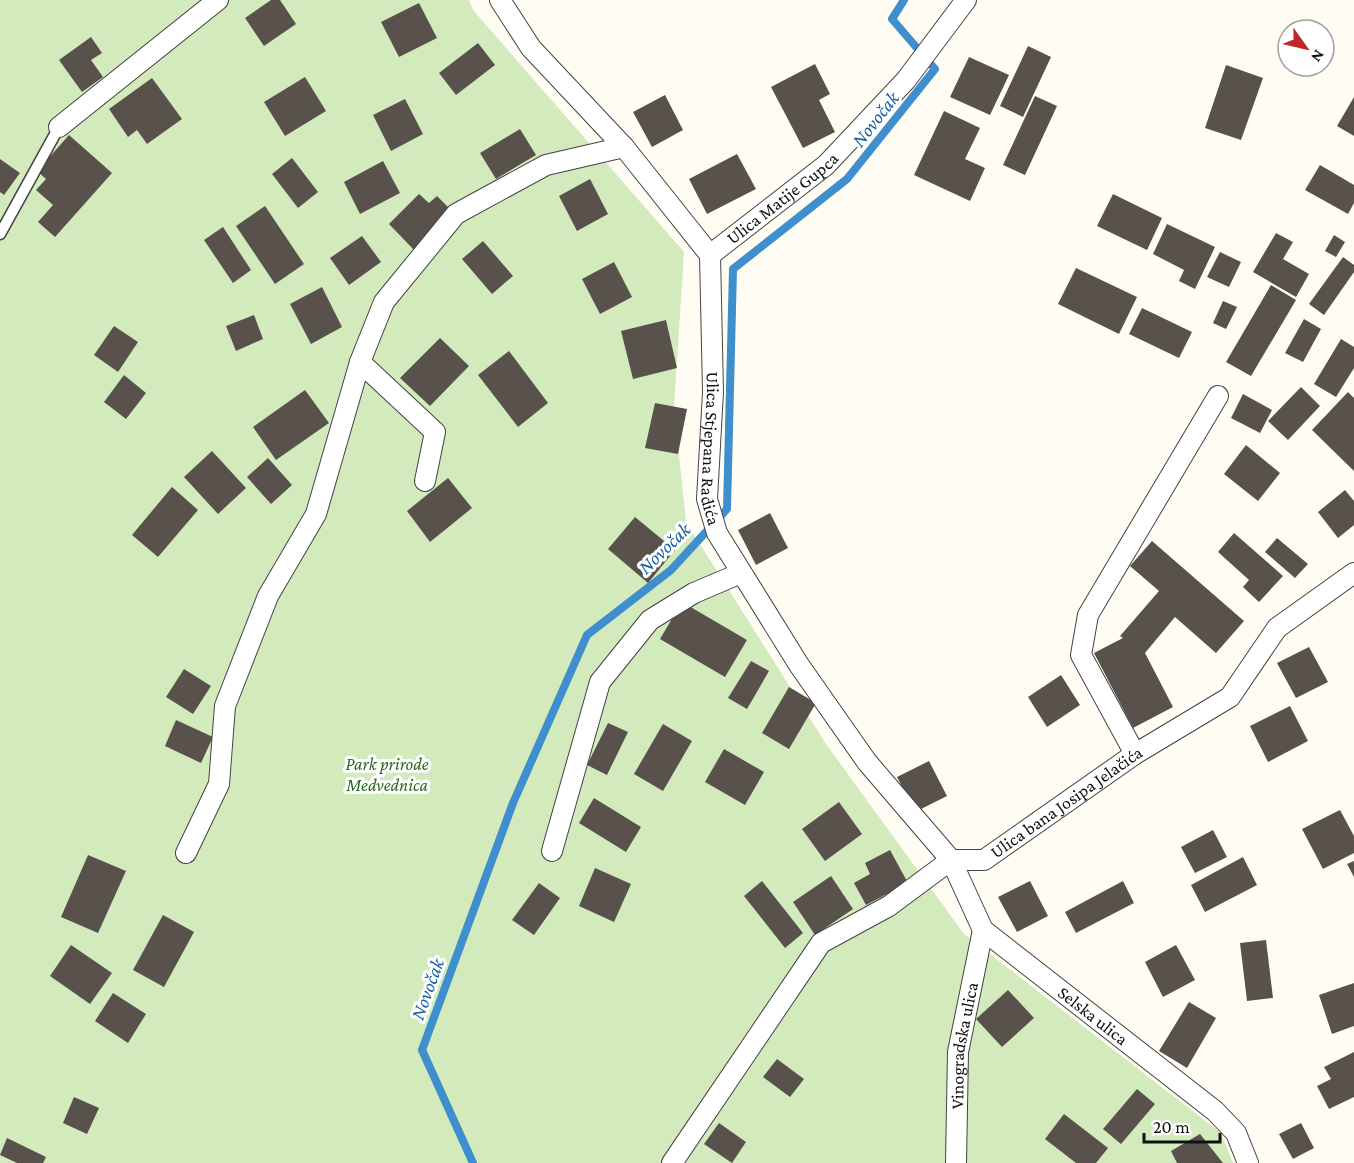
<svg xmlns="http://www.w3.org/2000/svg" width="1354" height="1163" viewBox="0 0 1354 1163" font-family="'Crimson Pro',serif">
  <rect width="100%" height="100%" fill="#fffdf3"/>
  <path fill="#d2eabc" d="M0,0h469l4,10 211,242 -10,155 12,115 140,222 138,190 257,199 12,30h-1233z"/>
  <g fill="none" stroke-linecap="round" stroke-linejoin="round">
    <path stroke="#3f8ecd" stroke-width="8" d="M473,1163l-51,-113 91,-247 74,-168 84,-65 56,-61 6,-240 114,-90 88,-110 -43,-50 12,-19"/>
  </g>
  <path fill="#59524c" d="M271,0h9l16,24 -32,22 -19,-28z
    M419,3l18,35 -38,19 -18,-35z
    M91,37l11,16 -11,7 12,17 -21,15 -23,-32z
    M478,43l17,22 -39,30 -17,-22z
    M1028,46l23,11 -28,60 -23,-11z
    M969,57l40,18 -19,40 -40,-18z
    M815,64l15,30 -11,6 16,32 -32,16 -32,-61z
    M1226,65l37,13 -22,62 -36,-12z
    M305,77l21,34 -41,25 -21,-34z
    M152,78l30,41 -35,25 -10,-14 -9,7 -19,-28z
    M665,95l18,35 -31,17 -19,-35z
    M1035,96l22,10 -32,69 -22,-10z
    M1354,97v39l-17,-10z
    M405,99l18,35 -32,17 -18,-36z
    M944,111l36,17 -15,31 20,9 -15,33 -56,-26z
    M520,129l16,26 -40,24 -16,-26z
    M69,135l43,38 -57,64 -17,-15 15,-17 -17,-15 10,-11 -9,-8z
    M737,154l19,35 -49,25 -18,-35z
    M292,158l26,34 -20,16 -26,-34z
    M0,159l20,14 -16,22 -4,-3z
    M383,161l17,32 -40,21 -16,-32z
    M1320,165l34,20v18l-6,11 -43,-24z
    M590,179l18,35 -31,17 -18,-35z
    M419,194l10,9 8,-7 15,15 -38,39 -25,-26z
    M1113,194l49,24 -15,32 -50,-24z
    M265,206l39,58 -29,20 -39,-58z
    M1167,224l48,23 -20,42 -16,-8 5,-11 -31,-16z
    M223,227l28,43 -18,13 -29,-43z
    M1276,233l17,9 -10,17 26,15 -13,23 -43,-25z
    M1334,235l11,7 -9,15 -11,-6z
    M362,236l19,26 -32,23 -19,-27z
    M483,241l30,35 -21,18 -30,-35z
    M1220,252l21,10 -12,25 -22,-10z
    M1343,257l11,8v7l-30,43 -15,-11z
    M614,262l18,35 -32,17 -18,-35z
    M1076,268l61,29 -18,37 -61,-30z
    M1271,285l25,15 -45,76 -25,-14z
    M322,287l20,40 -31,17 -21,-40z
    M1223,301l14,6 -11,22 -13,-6z
    M1142,308l50,24 -13,26 -50,-24z
    M254,315l9,24 -27,12 -10,-25z
    M1304,319l17,10 -18,33 -18,-9z
    M666,320l11,48 -44,11 -12,-48z
    M114,326l24,16 -20,30 -24,-17z
    M440,338l29,28 -39,40 -30,-28z
    M1341,339l13,8v21l-18,29 -22,-13z
    M509,351l39,52 -30,24 -40,-52z
    M124,375l22,18 -20,26 -22,-17z
    M1301,387l19,19 -32,34 -20,-19z
    M305,390l24,33 -53,37 -23,-33z
    M1348,392l6,6v73l-42,-41z
    M1243,394l29,16 -12,23 -29,-15z
    M655,403l32,6 -9,45 -33,-6z
    M1246,445l34,28 -22,28 -34,-27z
    M212,451l34,37 -28,26 -34,-37z
    M268,458l24,27 -21,19 -24,-27z
    M448,478l24,30 -42,34 -23,-31z
    M172,487l26,23 -40,47 -26,-22z
    M1345,490l9,11v24l-16,13 -20,-26z
    M770,513l18,35 -32,17 -18,-35z
    M635,517l40,33 -27,33 -40,-34z
    M1234,533l49,43 -24,26 -16,-15 6,-7 -31,-28z
    M1277,538l31,26 -13,14 -30,-26z
    M1152,541l92,80 -28,32 -41,-36 -30,36 28,54 -40,21 -39,-75 29,-15 -3,-2 39,-45 -29,-25z
    M682,602l65,38 -22,37 -65,-38z
    M1309,647l19,35 -32,16 -19,-35z
    M751,661l18,10 -22,38 -19,-11z
    M184,669l27,17 -18,28 -27,-17z
    M1061,675l19,30 -33,22 -19,-30z
    M789,687l27,16 -27,46 -27,-16z
    M1290,706l18,35 -40,21 -18,-36z
    M176,720l37,17 -12,26 -36,-17z
    M608,723l20,9 -21,43 -20,-10z
    M663,724l29,17 -29,50 -29,-17z
    M724,749l40,23 -19,33 -40,-23z
    M929,761l18,35 -32,16 -18,-35z
    M594,798l47,29 -15,25 -47,-29z
    M839,802l23,32 -37,27 -23,-32z
    M1340,810l14,26v17l-31,16 -21,-40z
    M1213,830l14,27 -32,16 -14,-26z
    M890,850l18,33 -42,22 -12,-22 16,-9 -5,-11z
    M88,855l38,16 -28,62 -37,-16z
    M1243,857l14,28 -52,27 -14,-27z
    M1354,861v16l-7,-13z
    M595,868l36,16 -17,38 -35,-16z
    M831,876l22,33 -38,26 -22,-33z
    M762,881l41,52 -18,15 -41,-52z
    M1030,881l18,35 -31,16 -19,-35z
    M1123,881l11,22 -58,30 -11,-21z
    M539,883l21,15 -26,37 -22,-15z
    M163,915l31,17 -30,55 -31,-17z
    M1266,940l7,58 -26,3 -7,-58z
    M71,945l41,28 -22,31 -40,-28z
    M1176,945l19,35 -32,17 -18,-35z
    M1354,983v43l-22,8 -13,-39z
    M1008,990l26,28 -32,29 -26,-28z
    M113,993l33,21 -18,29 -33,-22z
    M1189,1002l27,16 -29,50 -28,-17z
    M1354,1052v45l-25,12 -12,-23 14,-7 -7,-12z
    M777,1059l27,20 -14,18 -27,-20z
    M1137,1089l18,15 -34,40 -18,-15z
    M74,1097l25,11 -12,26 -24,-11z
    M1064,1114l44,34 -12,15h-20l-31,-24z
    M719,1123l27,19 -14,21 -28,-19z
    M1301,1123l13,25 -21,11 -14,-25z
    M1200,1134l23,29h-46l-6,-12z
    M7,1138l39,19 -3,6h-26l-17,-8z"/>
  <g fill="none" stroke-linecap="round" stroke-linejoin="round">
    <defs>
      <path id="service" d="M0,234l59,-107"/>
      <g id="minor">
        <path id="s1" d="M500,0l31,48 93,99 86,108 3,137 -6,107 10,34 82,132 68,97 84,98 32,70 232,181 21,22 12,30"/>
        <path d="M59,127l159,-127"/>
        <path id="s2" d="M710,255l116,-90 80,-85 60,-80"/>
        <path d="M360,362l75,70 -10,49"/>
        <path d="M1135,754l-54,-99 7,-40 130,-219"/>
        <path d="M552,851l48,-169 50,-62 44,-27 47,-20"/>
        <path d="M186,853l33,-69 6,-78 43,-110 48,-82 44,-152 24,-60 72,-88 90,-49 78,-18"/>
        <path id="s3" d="M672,1163l149,-220 68,-37 62,-46h33l151,-106 95,-57 47,-69 77,-55"/>
        <path id="s4" d="M956,1163l2,-111 25,-122"/>
      </g>
    </defs>
    <use href="#service" stroke="#434343" stroke-width="13"/>
    <use href="#minor" stroke="#434343" stroke-width="22"/>
    <use href="#service" stroke="#fff" stroke-width="10"/>
    <use href="#minor" stroke="#fff" stroke-width="20"/>
  </g>
  <g text-anchor="middle" stroke-width="6" stroke-linejoin="round" paint-order="stroke">
    <g font-size="18" fill="#101010" stroke="#fff">
      <text dy="6" stroke="none"><textPath href="#s2" startOffset="92">Ulica Matije Gupca</textPath></text>
      <text dy="6" stroke="none"><textPath href="#s1" startOffset="525">Ulica Stjepana Radića</textPath></text>
      <text dy="6" stroke="none"><textPath href="#s3" startOffset="554">Ulica bana Josipa Jelačića</textPath></text>
      <text dy="6" stroke="none"><textPath href="#s1" startOffset="1230">Selska ulica</textPath></text>
      <text dy="6" stroke="none"><textPath href="#s4" startOffset="118">Vinogradska ulica</textPath></text>
    </g>
    <g font-size="18" font-style="italic" fill="#2b691f" stroke="#fff">
      <text x="387" y="770">Park prirode<tspan x="387" dy="21">Medvednica</tspan></text>
    </g>
    <g font-size="20" font-style="italic" fill="#1860a3" stroke="#fff">
      <text transform="translate(875 119) rotate(-52)" y="7">Novočak</text>
      <text transform="translate(664 548) rotate(-44)" y="7">Novočak</text>
      <text transform="translate(427 989) rotate(-70)" y="7">Novočak</text>
    </g>
  </g>
  <g transform="translate(1306 48) rotate(124)"><circle r="28" fill="#ffffff" stroke="#9f9f9f" stroke-width="1.5"/>
  <path d="M0-4.5L10 22L0 15L-10 22Z" fill="#c12727"/>
  <text y="-9" font-size="16" font-weight="bold" text-anchor="middle" fill="#101010">N</text>
  </g>
  <path d="M1144 1133v9h76v-9" fill="none" stroke="#101010" stroke-width="3"/>
  <text x="1153" y="1133" font-size="18" fill="#101010" stroke="#ffffff" stroke-width="4.5" paint-order="stroke">20 m</text>
</svg>
